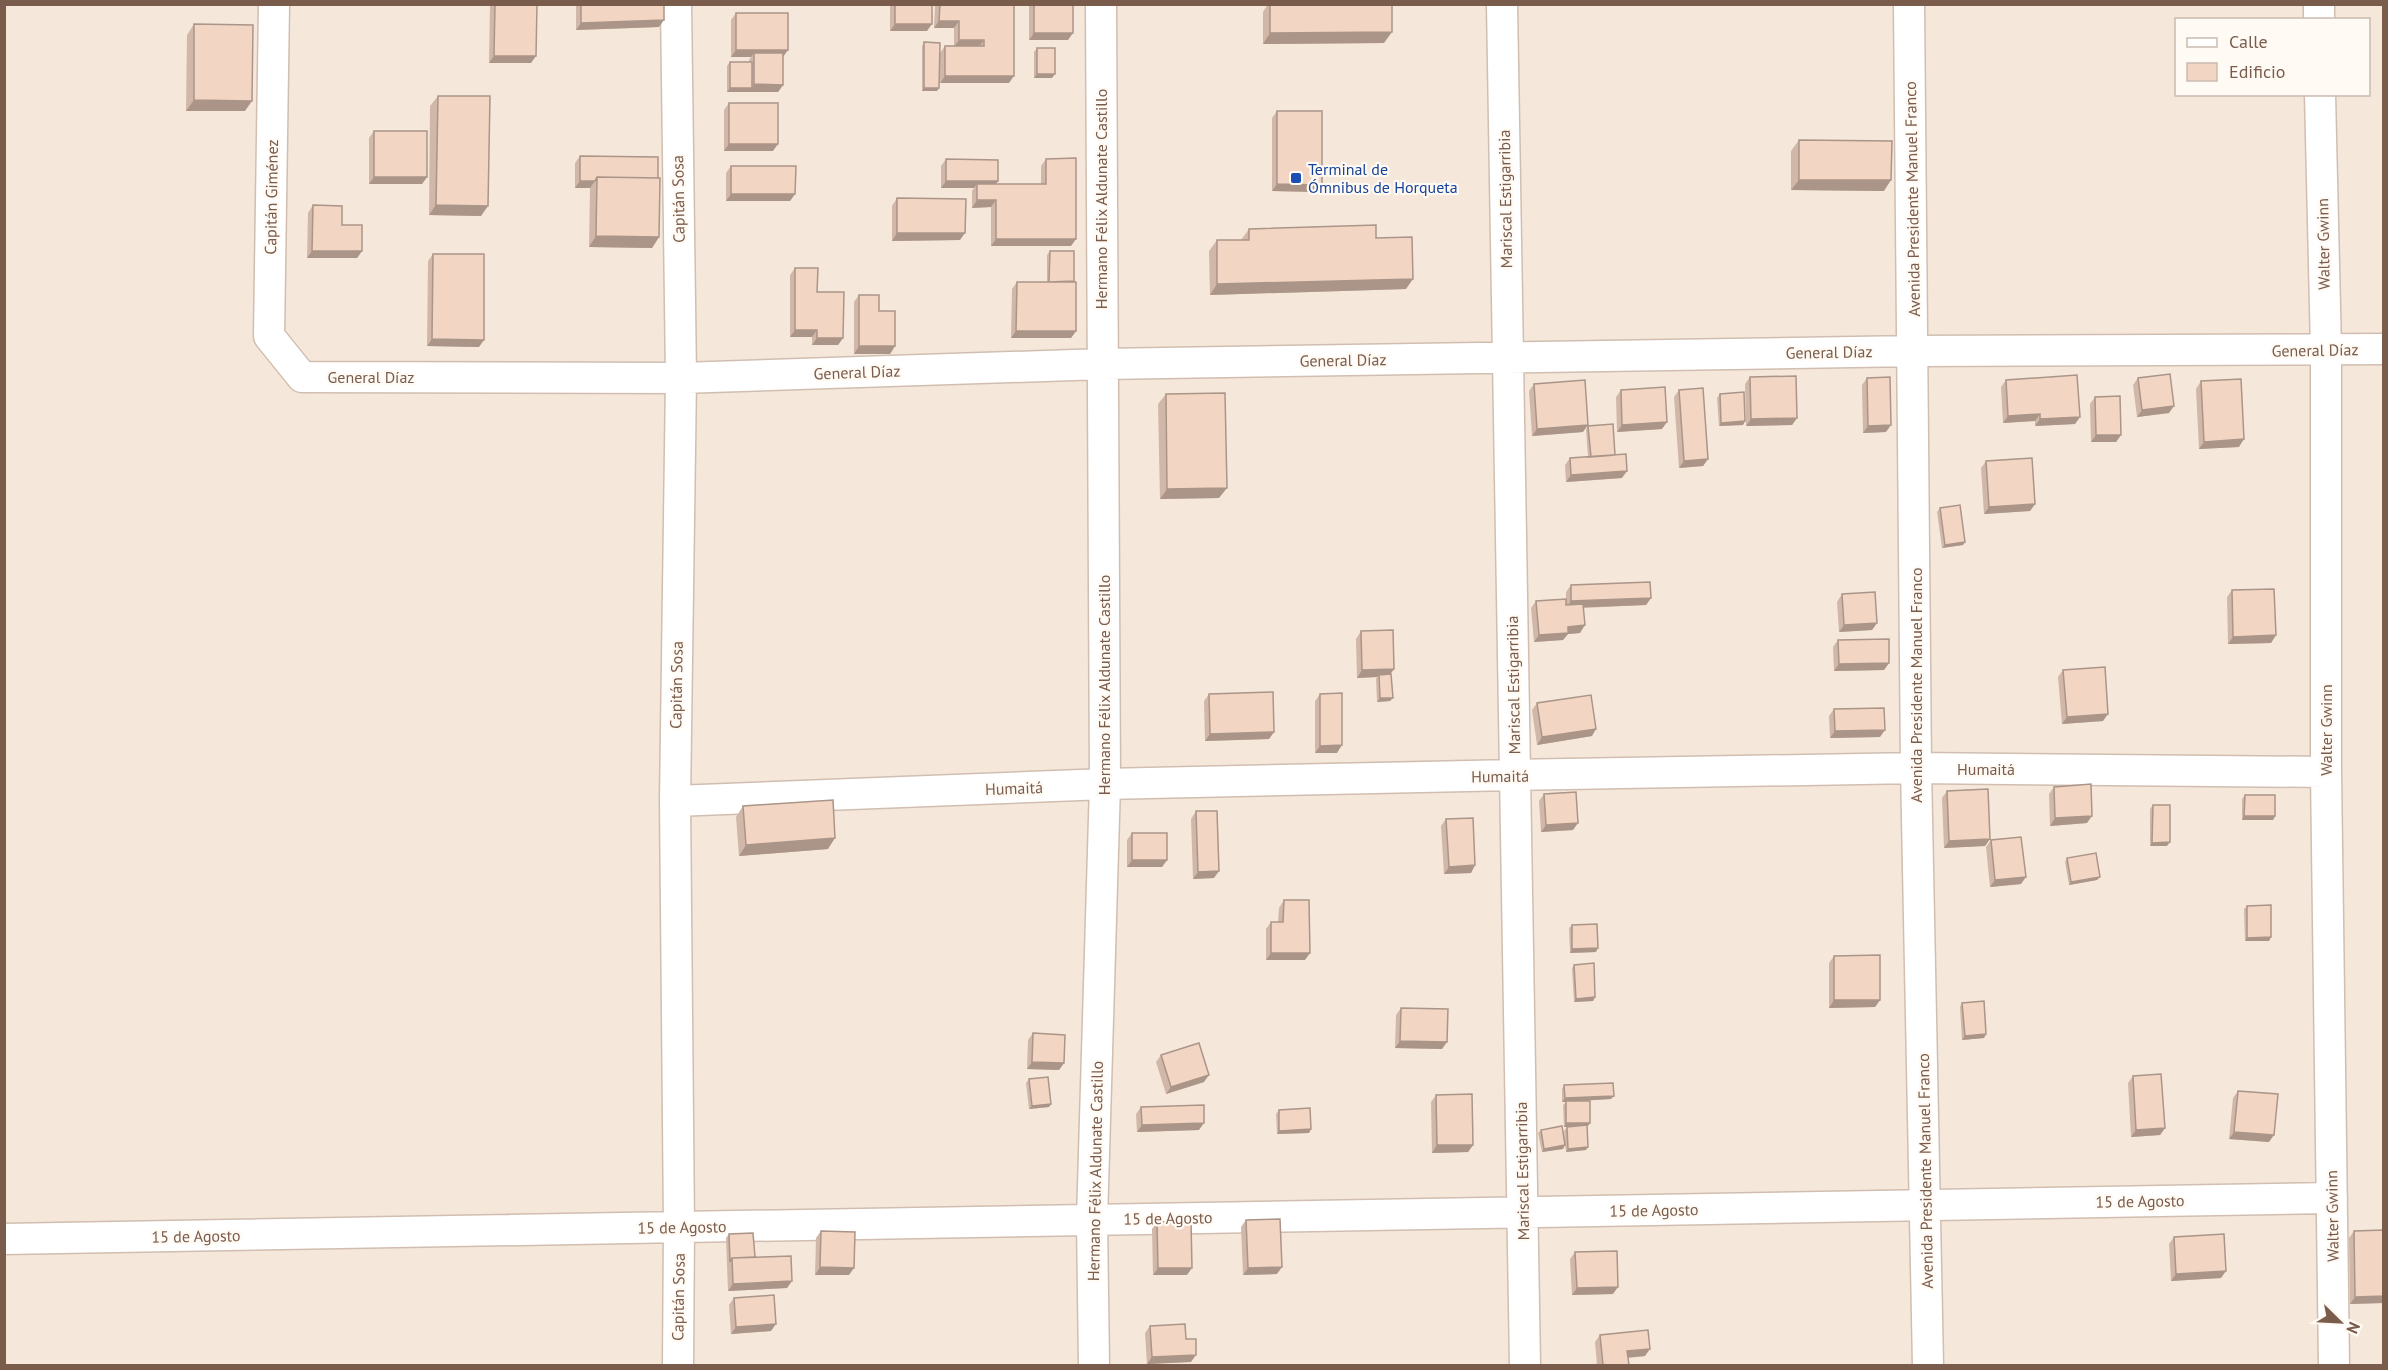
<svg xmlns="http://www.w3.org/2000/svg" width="2388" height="1370" viewBox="0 0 2388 1370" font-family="'PT Sans',sans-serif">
  <rect width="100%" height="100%" fill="#fdf6ec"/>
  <path fill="#f5e8da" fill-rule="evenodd" d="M5,5h2378v1360h-2378zM2176,20h192v74h-192z"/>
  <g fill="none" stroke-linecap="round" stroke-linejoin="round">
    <defs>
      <path id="minor" d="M274,4l-5,332 33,41 379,1 422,-14 811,-13 470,-2
        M676,4l5,374 -6,423 4,426 -1,139
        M1502,4l23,1362
        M1909,4l7,764 12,598
        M2319,4v16
        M2320,94l6,256v422l8,594
        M675,801l430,-17 409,-9 402,-7 410,4
        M4,1239l2328,-41
        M1094,1366l-2,-146 13,-436 -4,-780"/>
    </defs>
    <use href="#minor" stroke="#d1beb0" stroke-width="33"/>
    <use href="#minor" stroke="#fff" stroke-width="30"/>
  </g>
  <path fill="#d1b7a8" d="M490,4h47l-6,59h-42z
    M576,4h88l-5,23 -83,3z
    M890,4h42l-5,27h-37z
    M935,4h79l-5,79h-69v-30l5,-7h9v-18h-20z
    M1029,4h44l-5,36h-39z
    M1268,4h124l-8,39 -121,1v-32z
    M736,13l47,44v28l-5,7h-51v-26l3,-4h19v-2l2,-3h-20v-37z
    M194,24l51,87h-59l1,-76z
    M924,42l13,49h-15v-45z
    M1037,48l15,30h-18v-26z
    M438,96l43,120 -52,-1 1,-109z
    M729,103l44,48h-49v-41z
    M1277,111l45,74 -5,7 -45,-1v-73z
    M374,131l53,46 -5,7h-53v-46z
    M1799,140l85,51 -93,-1v-39z
    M580,156l78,22 1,59 -7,11 -63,-1 1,-59h-15v-25z
    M946,159l52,22 -2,3h45v-18l5,-7 25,87h-80v-39l-19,1v-17l2,-3h-33v-22z
    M731,166l64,28 -5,7h-64v-28z
    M897,198l63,42 -68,1v-35z
    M313,205l29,20 20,26 -5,7h-50l1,-45z
    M1249,229l157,60 -196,6 -1,-44 8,-11h24z
    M1050,251l23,31 3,49 -5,7h-60l1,-49 5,-7h30v-27z
    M433,254l46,93 -52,-1 1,-85z
    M795,268l22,24 26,46 -5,7h-26v-8h-22v-62z
    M859,295l20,16 16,35 -5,8h-36v-52z
    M1750,377l47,41 -5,7 -46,1 -1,-42z
    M1867,378l19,54 -23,1 -1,-48z
    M2138,378l31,35 -32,4 -4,-32z
    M2006,380l74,37 -5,7 -40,2v-5l-32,2 -2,-36z
    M2201,381l38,66 -40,2 -3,-60z
    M1534,384l49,48 -51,4 -3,-45z
    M1621,390l41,39 -45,3 -1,-35z
    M1679,390l29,69 -5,7 -24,2 -5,-71z
    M1166,394l53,104 -59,1 -2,-95z
    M1720,394l25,27 -2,4 -24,1 -2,-28z
    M2095,397l26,38 -5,7h-25l-1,-38z
    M1588,426l27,29 7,23 -56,4 -1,-17 5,-7 18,-1 -2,-28z
    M1986,461l49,43 -5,7 -46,3 -3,-46z
    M1940,508l25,34 -2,3 -21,3 -5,-36z
    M1571,585l80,13 -5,7 -63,3 -3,25 -12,1 -5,6 -29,2 -3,-34 5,-7 30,4v-13z
    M2232,590l44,45 -5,8 -43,1 -1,-47z
    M1842,594l35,29 -5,7 -33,2 -2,-30z
    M1361,631l33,38 -4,5v27l-13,1 -1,-23 1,-2 -20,1 -1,-39z
    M1838,640l51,23 -5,7 -50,1 -1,-24z
    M2063,670l40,51 -41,3 -4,-47z
    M1209,694l65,38 -5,7 -64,2 -1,-40z
    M1320,694l17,59h-22v-52z
    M1537,703l55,33 -55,9 -5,-35z
    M1834,709l46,28 -50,1 -1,-22z
    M2054,787l33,36 -37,3 -1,-32z
    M1947,791l43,48 -5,7 -41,2 -2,-50z
    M1544,794l29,36 -32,2 -2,-31z
    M2245,795l30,21 -2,4h-31v-21z
    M2153,805l14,41h-17v-37z
    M743,806l85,43 -89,7 -3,-39z
    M1196,811l18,67 -21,1 -2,-60z
    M1446,819l29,46 -4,8 -27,1 -3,-48z
    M1132,833l35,27 -5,7h-35v-27z
    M1991,840l30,44 -31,3 -4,-40z
    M2067,858l30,22 -28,5 -4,-23z
    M1284,900l21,60h-39v-31l5,-7h7l1,-14z
    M2247,906l24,31 -2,4h-24l-1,-32z
    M1572,925l24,27 -26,1 -1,-25z
    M1834,956l46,44 -5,7 -46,1v-45z
    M1574,965l21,32 -2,4 -19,1 -2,-34z
    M1962,1003l24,31 -2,4 -22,2 -2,-33z
    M1401,1008l41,41 -47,-1 1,-33z
    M1033,1033l31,30 -5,7 -32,-1 1,-29z
    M1161,1055l43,27 -38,12 -10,-32z
    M2133,1076l32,52 -5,7 -29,2 -3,-54z
    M1029,1079l22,25 -2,3 -20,2 -3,-26z
    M1564,1085l47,14 -34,2 11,25h-1l-1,24 -20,2 -1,-7 -2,4 -21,3 -4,-19 3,-3 24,13 -1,-12 3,-4h3h-6l-1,-22 3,-3h-4v-13z
    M2238,1091l31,51 -40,-3 4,-41z
    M1436,1095l37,50 -5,7 -36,1 -1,-51z
    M1141,1107l58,23 -62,2 -1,-18z
    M1279,1110l32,19 -2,4 -32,1 -1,-20z
    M1246,1220l31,54 -34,1 -2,-48z
    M1157,1222l30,53h-34l-1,-46z
    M821,1231l28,44h-34l1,-37z
    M2354,1231l30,72 -34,1 -1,-66z
    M729,1234l26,23 37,24 -5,7 -59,3 -2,-53z
    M2174,1237l47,41 -50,3 -2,-37z
    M1575,1252l38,42 -41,1 -2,-36z
    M734,1298l37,33 -40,3 -2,-29z
    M1150,1326l36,13 5,23 -44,2 -2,-31z
    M1600,1335l45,21 -17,2 1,7h-32l-2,-23z"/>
  <path fill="#aa9588" d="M664,20l-5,7 -83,3 5,-7z
    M939,21h20l-5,7h-20z
    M895,24h37l-5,7h-37z
    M1392,32l-8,11 -121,1 7,-11z
    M1034,33h39l-5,7h-39z
    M959,40h25l-5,7h-25z
    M736,50h52l-5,7 -29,-4 -3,4h-20z
    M494,56h42l-5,7h-42z
    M1037,74h18l-3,4h-18z
    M945,76h69l-5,7h-69z
    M754,84l29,1 -5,7h-51l3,-4h22z
    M924,88h15l-2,3h-15z
    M194,100l58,1 -7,10h-59z
    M729,144h49l-5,7h-49z
    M374,177h53l-5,7h-53z
    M1799,180h92l-7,11 -93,-1z
    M580,181h15l-5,7h-15z
    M946,181h52l-5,7 -16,-4 -3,4h-33z
    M1277,184l45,1 -5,7 -45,-1z
    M731,194h64l-5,7h-64z
    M977,200h19l-5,7 -19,1z
    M436,205l52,1 -7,10 -52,-1z
    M897,233h68l-5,7 -68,1z
    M596,236l63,1 -7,11 -63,-1z
    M996,239h80l-5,7h-80z
    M312,251h50l-5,7h-50z
    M1413,279l-7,10 -196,6 7,-11z
    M795,330h22l-5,7h-22z
    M1016,331h60l-5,7h-60z
    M817,338h26l-5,7h-26z
    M432,339l52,1 -5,7 -52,-1z
    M859,346h36l-5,8h-36z
    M2174,406l-5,7 -32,4 5,-7z
    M2040,414l-5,7 -32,2 5,-7z
    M2080,417l-5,7 -40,2 5,-7z
    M1797,418l-5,7 -46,1 5,-7z
    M1745,421l-2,4 -24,1 2,-3z
    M1667,422l-5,7 -45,3 5,-7z
    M1588,425l-5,7 -51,4 5,-7z
    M1891,425l-5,7 -23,1 5,-7z
    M2096,435h25l-5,7h-25z
    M2244,439l-5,8 -40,2 5,-7z
    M1708,459l-5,7 -24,2 5,-7z
    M1627,471l-5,7 -56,4 5,-7z
    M1227,488l-8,10 -59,1 7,-10z
    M2035,504l-5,7 -46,3 5,-7z
    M1965,542l-2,3 -21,3 3,-3z
    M1651,598l-5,7 -80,3 5,-7z
    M1877,623l-5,7 -33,2 5,-7z
    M1585,625l-5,8 -12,1 -5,6 -29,2 5,-7 29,-8z
    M2276,635l-5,8 -43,1 5,-7z
    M1889,663l-5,7 -50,1 5,-7z
    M1394,669l-5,7 -10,-1 -2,2 -20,1 5,-8z
    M1380,698h13l-3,3 -13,1z
    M2108,714l-5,7 -41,3 5,-7z
    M1596,729l-4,7 -55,9 5,-8z
    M1885,730l-5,7 -50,1 5,-7z
    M1274,732l-5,7 -64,2 5,-7z
    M1342,745l-5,8h-22l5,-7z
    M2092,816l-5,7 -37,3 5,-8z
    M2244,816h31l-2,4h-31z
    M1578,823l-5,7 -32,2 5,-7z
    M835,838l-7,11 -89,7 7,-11z
    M1990,839l-5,7 -41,2 5,-7z
    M2170,842l-3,4h-17l2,-3z
    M1132,860h35l-5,7h-35z
    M1475,865l-4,8 -27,1 5,-7z
    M1219,871l-5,7 -21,1 5,-7z
    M2026,877l-5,7 -31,3 5,-7z
    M2100,877l-3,3 -28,5 2,-3z
    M2271,937l-2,4h-24l2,-3z
    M1598,948l-2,4 -26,1 2,-4z
    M1271,953h39l-5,7h-39z
    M1595,997l-2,4 -19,1 2,-3z
    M1834,1000h46l-5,7 -46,1z
    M1986,1034l-2,4 -22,2 3,-4z
    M1400,1041l47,1 -5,7 -47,-1z
    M1032,1062l32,1 -5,7 -32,-1z
    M1209,1075l-5,7 -38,12 5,-7z
    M1614,1096l-3,3 -49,3 3,-4z
    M1051,1104l-2,3 -20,2 3,-3z
    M1204,1123l-5,7 -62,2 5,-7z
    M1566,1123h24l-2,3 -24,1z
    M2165,1128l-5,7 -29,2 5,-7z
    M1311,1129l-2,4 -32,1 2,-3z
    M2234,1132l40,3 -5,7 -40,-3z
    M1437,1145h36l-5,7 -36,1z
    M1565,1145l-2,4 -21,3 2,-3z
    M1588,1147l-2,3 -20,2 2,-3z
    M820,1267l34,1 -5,7h-34z
    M1282,1267l-5,7 -34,1 5,-7z
    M1158,1268h34l-5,7h-34z
    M2226,1271l-5,7 -50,3 5,-7z
    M792,1281l-5,7 -59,3 5,-7z
    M1618,1287l-5,7 -41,1 5,-7z
    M2384,1296v7l-34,1 5,-7z
    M776,1324l-5,7 -40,3 5,-7z
    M1650,1349l-5,7 -23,2 5,-7z
    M1196,1355l-5,7 -44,2 5,-7z"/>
  <path fill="#f3d5c3" stroke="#aa9588" stroke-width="1.5" d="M495,4h42l-1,52h-42z
    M581,4h83v16l-83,3z
    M895,4h37v20h-37z
    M940,4h74v72h-69v-30h39v-6h-25v-19h-20z
    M1034,4h39v29h-39z
    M1270,4h122v28l-122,1z
    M736,13h52v37h-52z
    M194,24l59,1 -1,76 -58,-1z
    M924,42l16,1 -1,45h-15z
    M1037,48h18v26h-18z
    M754,53h29v32l-29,-1z
    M730,62h22v26h-22z
    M438,96h52l-2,110 -52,-1z
    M729,103h49v41h-49z
    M1277,111h45v74l-45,-1z
    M374,131h53v46h-53z
    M1799,140l93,1 -1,39h-92z
    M580,156l78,1v21l-61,-1 -2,4h-15z
    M1076,158v81h-80v-39h-19v-16h69v-25z
    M946,159l52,1v21h-52z
    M731,166h65l-1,28h-64z
    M597,177l63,1 -1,59 -63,-1z
    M897,198l69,1 -1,34h-68z
    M313,205l29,1v19h20v26h-50z
    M1376,225v13l36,-1 1,42 -196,5v-44h32v-11z
    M1050,251h24v30l-25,1z
    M433,254h51v86l-52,-1z
    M795,268h23l-1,24h27l-1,46h-26v-8h-22z
    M1017,282h59v49h-60z
    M859,295h20v16h16v35h-36z
    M2170,374l4,32 -32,4 -4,-32z
    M2077,375l3,42 -40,2v-5l-32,2 -2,-36z
    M1796,376l1,42 -46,1 -1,-42z
    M1890,377l1,48 -23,1 -1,-48z
    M2241,379l3,60 -40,3 -3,-61z
    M1585,380l3,45 -51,4 -3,-45z
    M1665,387l2,35 -45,3 -1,-35z
    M1703,388l5,71 -24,2 -5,-71z
    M1744,392l1,29 -24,2 -1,-29z
    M1225,393l2,95 -60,1 -1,-95z
    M2120,396l1,39h-25l-1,-38z
    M1613,424l2,31 -24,2 -3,-31z
    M1626,454l1,17 -56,4 -1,-17z
    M2032,458l3,46 -46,3 -3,-46z
    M1960,505l5,37 -20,3 -5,-37z
    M1650,582l1,16 -80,3v-16z
    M2274,589l2,46 -43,2 -1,-47z
    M1875,592l2,31 -33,2 -2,-31z
    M1566,599v6l17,-1 2,21 -17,2v6l-29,2 -3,-34z
    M1393,630l1,39 -32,1 -1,-39z
    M1889,639v24l-50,1 -1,-24z
    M2105,667l3,47 -41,3 -4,-47z
    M1391,674l2,24h-13l-1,-23z
    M1273,692l1,40 -64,2 -1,-40z
    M1342,693v52l-22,1v-52z
    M1591,695l5,34 -54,8 -5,-34z
    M1884,708l1,22 -50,1 -1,-22z
    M2091,784l1,32 -37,2 -1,-31z
    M1988,789l2,50 -41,2 -2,-50z
    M1576,792l2,31 -32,2 -2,-31z
    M2245,795h30v21h-31z
    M833,800l2,38 -89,7 -3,-39z
    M2153,805h17v37l-18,1z
    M1196,811h21l2,60 -21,1z
    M1473,818l2,47 -26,2 -3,-48z
    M1132,833h35v27h-35z
    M2021,837l5,40 -31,3 -4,-40z
    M2096,853l4,24 -29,5 -4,-24z
    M1284,900h25l1,53h-39v-31h12z
    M2271,905v32l-24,1v-32z
    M1597,924l1,24 -26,1v-24z
    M1880,955v45h-46v-44z
    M1594,963l1,34 -19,2 -2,-34z
    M1984,1001l2,33 -21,2 -3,-33z
    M1401,1008l47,1 -1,33 -47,-1z
    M1033,1033l32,2 -1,28 -32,-1z
    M1199,1043l10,32 -38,12 -10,-32z
    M2161,1074l4,54 -29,2 -3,-54z
    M1048,1077l3,27 -19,2 -3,-27z
    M1613,1083l1,13 -49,2 -1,-13z
    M2238,1091l40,3 -4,41 -40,-3z
    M1472,1094l1,51h-36l-1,-50z
    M1566,1101h24v22h-24z
    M1204,1105v18l-62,2 -1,-18z
    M1310,1108l1,21 -32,2v-21z
    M1587,1125l1,22 -20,2 -1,-22z
    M1562,1126l3,19 -21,4 -3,-19z
    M1280,1219l2,48 -34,1 -2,-48z
    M1191,1221l1,47h-34l-1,-46z
    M2384,1230v66l-29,1 -1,-66z
    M821,1231l34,1 -1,36 -34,-1z
    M753,1233l2,24 -23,1 -2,4 -1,-28z
    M2224,1234l2,37 -50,3 -2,-37z
    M1617,1251l1,36 -41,1 -2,-36z
    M791,1256l1,25 -59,3 -1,-26z
    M774,1295l2,29 -40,3 -2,-29z
    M1185,1324l1,15h10v16l-44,2 -2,-31z
    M1648,1330l2,19 -23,2 2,14h-26l-3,-30z"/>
  <rect fill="#1a4fb4" stroke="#fffaf3" stroke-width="2" x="1290" y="172" width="12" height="12" rx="3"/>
  <g text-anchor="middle" stroke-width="4.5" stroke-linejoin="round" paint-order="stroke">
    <g font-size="16" fill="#164399" stroke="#fffaf3" text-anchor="start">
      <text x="1308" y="175">Terminal de<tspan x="1308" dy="18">Ómnibus de Horqueta</tspan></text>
    </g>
    <g font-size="16" fill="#7a5c4d" stroke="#fffaf3">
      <text transform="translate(271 197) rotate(-89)" y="6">Capitán Giménez</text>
      <text transform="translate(678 199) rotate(-91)" y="6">Capitán Sosa</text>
      <text transform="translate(1101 199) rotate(-90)" y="6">Hermano Félix Aldunate Castillo</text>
      <text transform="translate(1505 199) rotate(-91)" y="6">Mariscal Estigarribia</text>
      <text transform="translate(1912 199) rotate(-91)" y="6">Avenida Presidente Manuel Franco</text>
      <text transform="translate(2323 244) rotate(-91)" y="6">Walter Gwinn</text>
      <text transform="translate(2315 350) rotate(-1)" y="6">General Díaz</text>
      <text transform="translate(1829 352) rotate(-1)" y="6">General Díaz</text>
      <text transform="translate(1343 360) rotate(-1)" y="6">General Díaz</text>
      <text transform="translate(857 372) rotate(-2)" y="6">General Díaz</text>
      <text x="371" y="383">General Díaz</text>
      <text transform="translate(676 685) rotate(-89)" y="6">Capitán Sosa</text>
      <text transform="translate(1104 685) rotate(-90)" y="6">Hermano Félix Aldunate Castillo</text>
      <text transform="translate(1513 685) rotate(-91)" y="6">Mariscal Estigarribia</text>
      <text transform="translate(1916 685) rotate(-90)" y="6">Avenida Presidente Manuel Franco</text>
      <text transform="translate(2326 730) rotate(-90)" y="6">Walter Gwinn</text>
      <text x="1986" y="775">Humaitá</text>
      <text transform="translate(1500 776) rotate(-1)" y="6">Humaitá</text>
      <text transform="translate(1014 788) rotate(-2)" y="6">Humaitá</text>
      <text transform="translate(1095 1171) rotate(-89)" y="6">Hermano Félix Aldunate Castillo</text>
      <text transform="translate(1522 1171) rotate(-91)" y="6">Mariscal Estigarribia</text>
      <text transform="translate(1925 1171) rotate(-91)" y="6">Avenida Presidente Manuel Franco</text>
      <text transform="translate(2140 1201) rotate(-1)" y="6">15 de Agosto</text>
      <text transform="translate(1654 1210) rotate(-1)" y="6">15 de Agosto</text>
      <text transform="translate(2332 1216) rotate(-91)" y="6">Walter Gwinn</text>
      <text transform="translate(1168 1218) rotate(-1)" y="6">15 de Agosto</text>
      <text transform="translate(682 1227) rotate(-1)" y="6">15 de Agosto</text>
      <text transform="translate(196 1236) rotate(-1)" y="6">15 de Agosto</text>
      <text transform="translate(678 1297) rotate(-89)" y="6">Capitán Sosa</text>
    </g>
  </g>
  <rect width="2388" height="1370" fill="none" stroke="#7a5c4d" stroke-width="12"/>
  <rect x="2175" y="18" width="195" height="78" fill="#fffaf3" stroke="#cabbb1" stroke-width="1.5"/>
  <rect x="2187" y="38" width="30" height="9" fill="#ffffff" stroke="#cabbb1" stroke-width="1.5"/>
  <text x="2229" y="48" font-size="18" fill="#7a5c4d">Calle</text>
  <rect x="2187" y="63" width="30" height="18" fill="#f3d5c3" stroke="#cabbb1" stroke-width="1.5"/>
  <text x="2229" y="78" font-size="18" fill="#7a5c4d">Edificio</text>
  <g transform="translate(2340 1322) rotate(114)" stroke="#fffaf3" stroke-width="4.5" paint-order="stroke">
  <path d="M0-4.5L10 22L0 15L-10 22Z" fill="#7a5c4d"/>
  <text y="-9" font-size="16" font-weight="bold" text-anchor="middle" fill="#7a5c4d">N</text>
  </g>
</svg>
